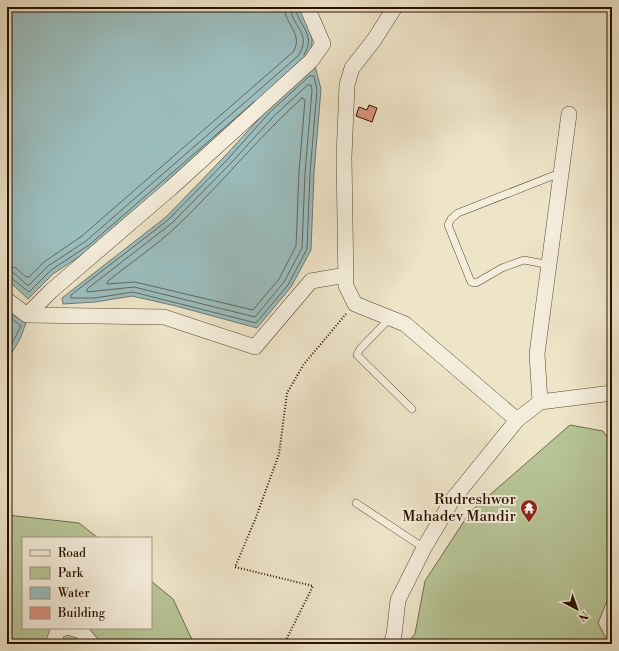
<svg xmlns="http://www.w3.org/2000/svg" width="619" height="651" font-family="'Libre Bodoni',serif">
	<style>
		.green { fill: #b7c597; stroke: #706b4c }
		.water { fill: #9bbdbd; stroke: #6e7871 }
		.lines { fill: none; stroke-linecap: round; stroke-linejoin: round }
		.shore { stroke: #62675e; stroke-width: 1 }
		.building { fill: #db947f; stroke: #2a1100 }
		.service-casing { stroke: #5b4632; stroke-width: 8 }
		.minor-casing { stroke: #5b4632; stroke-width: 16 }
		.path { stroke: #2a1100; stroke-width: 2; stroke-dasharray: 1 2; stroke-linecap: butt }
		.service { stroke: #f4eddb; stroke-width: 7 }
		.minor { stroke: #f4eddb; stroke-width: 15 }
		.labels { text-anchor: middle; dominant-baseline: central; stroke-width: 4; stroke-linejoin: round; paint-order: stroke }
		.poi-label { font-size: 15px; fill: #2a1100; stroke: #f4eddb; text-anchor: end }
	</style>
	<rect width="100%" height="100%" fill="#eee4c8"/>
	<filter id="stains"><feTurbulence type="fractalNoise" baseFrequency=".005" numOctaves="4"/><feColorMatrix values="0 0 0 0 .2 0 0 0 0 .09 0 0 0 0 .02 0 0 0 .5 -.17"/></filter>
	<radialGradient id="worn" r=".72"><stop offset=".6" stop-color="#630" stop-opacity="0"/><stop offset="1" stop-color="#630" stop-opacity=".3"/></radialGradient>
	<path class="green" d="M 570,425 L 603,431 L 612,444 L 612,589 L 598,623 L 609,644 L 406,644 L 415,634 L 425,581 L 470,512 Z
		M 7,515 L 79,523 L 98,538 L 23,538 L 23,628 L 151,628 L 151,581 L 173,599 L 194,644 L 7,644 Z"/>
	<path class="water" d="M 7,7 L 298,7 C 310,29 319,38 305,62 L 92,248 L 53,274 L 28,299 L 7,279 Z
		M 315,66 L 321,89 L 314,173 L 311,250 L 291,287 L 257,328 L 176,306 L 132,296 L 95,302 L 63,304 L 62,298 L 166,217 L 224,157 L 268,109 Z
		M 7,311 L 26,323 L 20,339 L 7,361 Z"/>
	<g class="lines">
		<path class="shore" d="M 295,7 C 298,26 317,34 304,55
			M 310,76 L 314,76 L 317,90 L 310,173 L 307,249 L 288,285 L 256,323 L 133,292 L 95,298 L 71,298 L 71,295 L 168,220 L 227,160 L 270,112 Z
			M 308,85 L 311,85 L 312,90 L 305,173 L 302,248 L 284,282 L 255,317 L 134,287 L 87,292 L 87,289 L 172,223 L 231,163 L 274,116 Z
			M 302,98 L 305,100 L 299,172 L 296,246 L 279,279 L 253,310 L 135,282 L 107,284 L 108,281 C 130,263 156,246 177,226 C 220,185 258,138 302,98 Z
			M 7,266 L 16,268 L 26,277 L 29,277 L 44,262 L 82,236 L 293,52 C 304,35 285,24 284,7
			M 7,272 L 14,273 L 27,285 L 29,285 L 48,266 L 86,241 L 298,56 C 313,33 292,28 290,7
			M 7,277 L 11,278 L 29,292 L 51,270 L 89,245 L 255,101
			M 7,315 L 21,326 L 7,353"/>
	</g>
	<path class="building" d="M 369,105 L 377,108 L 372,122 L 356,116 L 359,107 L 367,110 Z"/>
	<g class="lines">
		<g class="service-casing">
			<path id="service" d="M 550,265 L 524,260 L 502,268 L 476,283 L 471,282 L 448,225 L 451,219 L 458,213 L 560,173
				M 390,318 L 360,349 L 357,355 L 412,409
				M 356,503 L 424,548"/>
		</g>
		<g class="minor-casing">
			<path id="minor" d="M 395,7 L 374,40 L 352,68 L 347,85 L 344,157 L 346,286 L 355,304 L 405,324 L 517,420
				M 7,300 L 27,315 L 164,317 L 255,347 L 311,281 L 346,275
				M 27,315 L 51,291 L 171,188 L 311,61 L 323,44 L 307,7
				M 540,402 L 537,354 L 569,114
				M 71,628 L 81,631 L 92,644
				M 53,644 L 58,630 L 65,628
				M 391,644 L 394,635 L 398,600 L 424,548 L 453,499 L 517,420 L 540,402 L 612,393"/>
		</g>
		<path class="path" d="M 284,644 L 313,586 L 235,567 L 255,520 L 279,454 L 287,393 L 304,364 L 346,314"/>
		<use href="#service" class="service"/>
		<use href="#minor" class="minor"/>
	</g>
	<defs>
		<g id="temple-pin" transform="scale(0.9)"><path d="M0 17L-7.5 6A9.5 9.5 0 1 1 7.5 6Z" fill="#8f2418" stroke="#f4eddb"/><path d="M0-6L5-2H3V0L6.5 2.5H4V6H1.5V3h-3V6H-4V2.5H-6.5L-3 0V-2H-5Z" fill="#fff"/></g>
	</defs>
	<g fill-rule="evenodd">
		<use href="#temple-pin" x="529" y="508"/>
	</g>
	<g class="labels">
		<g class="poi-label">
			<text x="516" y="499">Rudreshwor<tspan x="516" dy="17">Mahadev Mandir</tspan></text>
		</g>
	</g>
	<rect width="619" height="651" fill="none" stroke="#eee4c8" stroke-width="24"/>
	<rect x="8" y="8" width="603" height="635" fill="none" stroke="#2a1100" stroke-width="2"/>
	<rect x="12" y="12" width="595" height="627" fill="none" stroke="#2a1100"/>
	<rect x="22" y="537" width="130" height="92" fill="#f4eddb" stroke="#a39583"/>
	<rect x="30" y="550" width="20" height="6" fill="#f4eddb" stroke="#a39583"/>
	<text x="58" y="557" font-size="12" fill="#2a1100">Road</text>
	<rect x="30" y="567" width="20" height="12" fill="#b7c597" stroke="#a39583"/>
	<text x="58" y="577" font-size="12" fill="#2a1100">Park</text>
	<rect x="30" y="587" width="20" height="12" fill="#9bbdbd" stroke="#a39583"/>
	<text x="58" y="597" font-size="12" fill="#2a1100">Water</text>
	<rect x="30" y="607" width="20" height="12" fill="#db947f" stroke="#a39583"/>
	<text x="58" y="617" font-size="12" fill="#2a1100">Building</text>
	<g transform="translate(577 609) rotate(139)" stroke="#f4eddb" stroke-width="3" paint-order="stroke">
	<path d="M0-3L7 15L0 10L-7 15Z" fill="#2a1100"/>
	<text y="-6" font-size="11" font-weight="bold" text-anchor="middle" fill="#2a1100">N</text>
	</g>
	<rect width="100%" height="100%" filter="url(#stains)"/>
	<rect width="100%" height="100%" fill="url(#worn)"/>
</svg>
